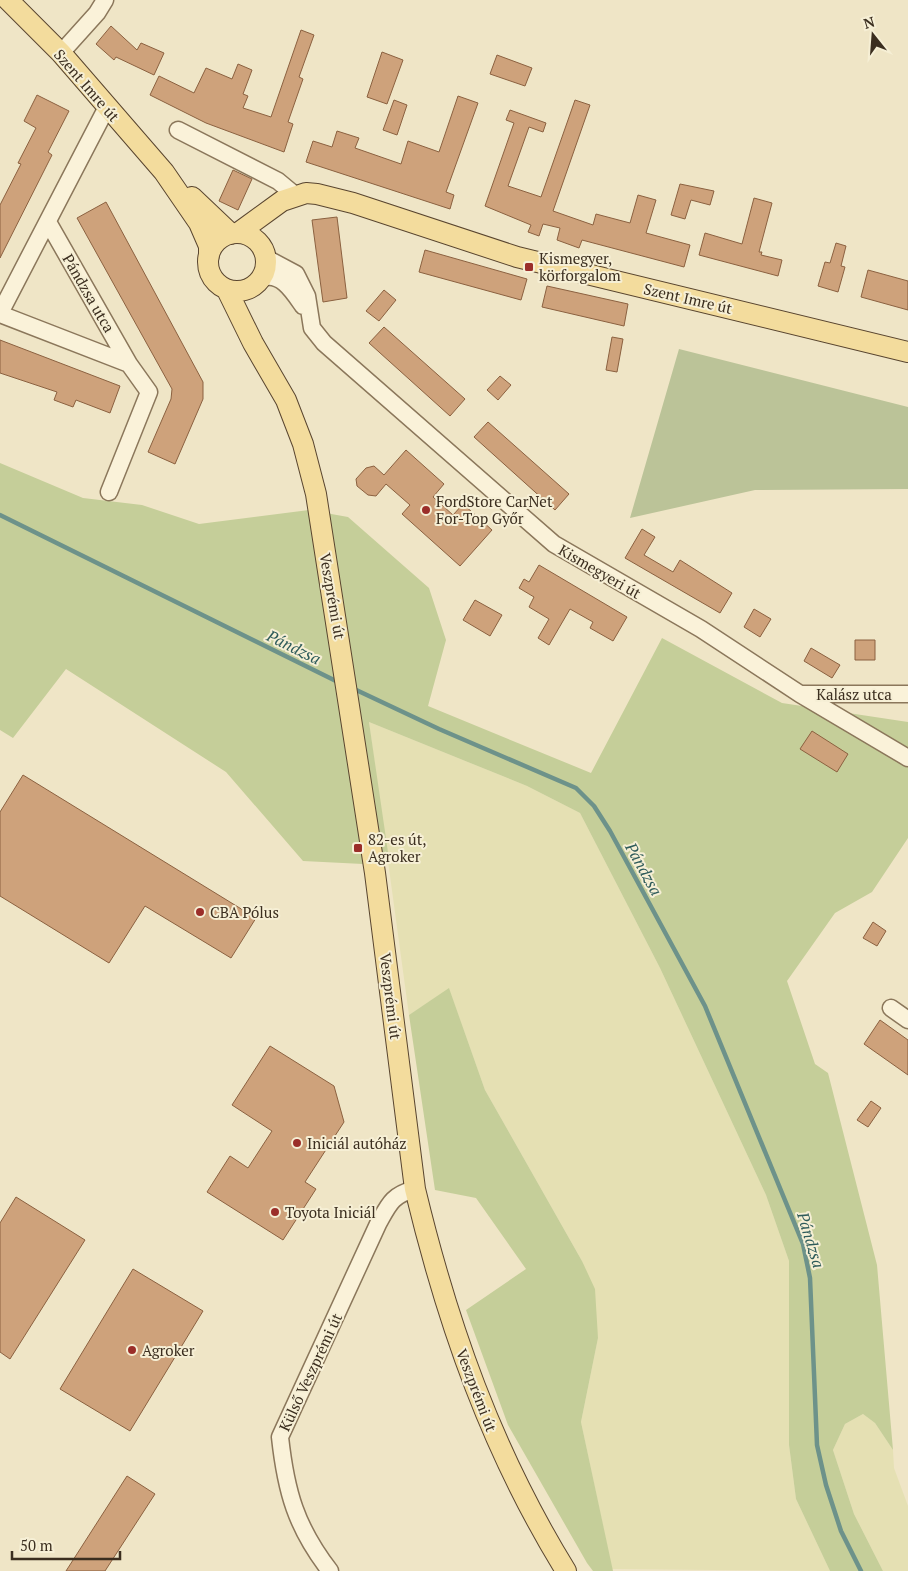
<svg xmlns="http://www.w3.org/2000/svg" width="908" height="1571" font-family="'PT Serif',serif">
	<style>
		.farmland { fill: #e5e0b3 }
		.green { fill: #c5ce99 }
		.cemetery { fill: #bbc398 }
		.lines { fill: none; stroke-linecap: round; stroke-linejoin: round }
		.stream { stroke: #6d928a; stroke-width: 4.5 }
		.building { fill: #cea27b; stroke: #8b6140 }
		.minor-casing { stroke: #8b775b; stroke-width: 19 }
		.major-casing { stroke: #59452f; stroke-width: 22 }
		.minor { stroke: #faf2d9; stroke-width: 16 }
		.major { stroke: #f3dc9d; stroke-width: 20 }
		.poi-dot { fill: #9b2e29; stroke: #f6efd5; stroke-width: 2 }
		.labels { text-anchor: middle; dominant-baseline: central; stroke-width: 4; stroke-linejoin: round; paint-order: stroke }
		.street-label { font-size: 15px; fill: #3b2e1f; stroke: #f6efd5 }
		.poi-label { font-size: 15px; fill: #3b2e1f; stroke: #f6efd5; text-anchor: start }
		.water-label { font-size: 16px; font-style: italic; fill: #2e5b5a; stroke: #f6efd5 }
	</style>
	<rect width="100%" height="100%" fill="#efe5c6"/>
	<path class="farmland" d="M 369,722 L 527,786 L 580,813 L 660,968 L 766,1195 L 789,1261 L 789,1445 L 796,1499 L 830,1571 L 612,1569 L 581,1422 L 598,1338 L 582,1261 L 485,1090 L 449,989 L 409,1015 Z
		M 863,1414 L 875,1423 L 893,1450 L 894,1468 L 908,1506 L 908,1571 L 883,1571 L 854,1514 L 833,1450 L 845,1424 Z"/>
	<path class="green" d="M 0,463 L 83,498 L 142,505 L 199,524 L 309,510 L 348,517 L 429,588 L 446,640 L 428,706 L 591,773 L 662,638 L 782,703 L 908,722 L 908,838 L 872,892 L 835,913 L 787,981 L 815,1064 L 828,1073 L 877,1265 L 893,1450 L 875,1423 L 863,1414 L 845,1424 L 833,1450 L 854,1514 L 883,1571 L 830,1571 L 796,1499 L 789,1445 L 789,1261 L 766,1195 L 660,968 L 580,813 L 527,786 L 369,722 L 389,859 L 363,864 L 303,861 L 226,772 L 66,669 L 13,738 L 0,730 Z
		M 449,988 L 485,1090 L 582,1261 L 595,1289 L 598,1338 L 581,1422 L 613,1571 L 593,1571 L 587,1563 L 508,1425 L 466,1310 L 526,1269 L 476,1198 L 435,1190 L 409,1015 Z"/>
	<path class="cemetery" d="M 679,349 L 908,407 L 908,489 L 755,490 L 630,518 Z"/>
	<g class="lines">
		<path class="stream" d="M 0,515 L 340,683
			M 352,688 L 439,729 L 576,788 L 594,806 L 610,831 L 705,1006 L 803,1244 L 810,1278 L 817,1445 L 826,1485 L 841,1531 L 861,1571"/>
	</g>
	<path class="building" d="M 111,26 L 137,50 L 141,43 L 164,53 L 154,75 L 116,57 L 114,60 L 96,44 Z
		M 301,30 L 314,35 L 299,77 L 303,79 L 288,122 L 293,124 L 284,152 L 206,123 L 150,95 L 159,76 L 194,93 L 206,68 L 232,79 L 238,64 L 252,70 L 243,94 L 248,96 L 243,108 L 271,117 Z
		M 382,52 L 403,60 L 387,104 L 367,97 Z
		M 497,55 L 532,68 L 525,86 L 490,74 Z
		M 37,95 L 69,111 L 48,152 L 52,155 L 0,258 L 0,205 L 21,164 L 18,163 L 36,128 L 24,121 Z
		M 458,96 L 478,103 L 446,192 L 454,195 L 450,209 L 306,162 L 313,141 L 332,147 L 337,131 L 359,138 L 355,148 L 401,164 L 408,141 L 439,152 Z
		M 394,100 L 407,105 L 397,135 L 383,130 Z
		M 575,100 L 590,105 L 553,211 L 593,225 L 596,214 L 630,223 L 638,195 L 656,200 L 646,233 L 690,245 L 684,267 L 582,240 L 579,248 L 557,240 L 560,228 L 543,224 L 539,236 L 528,232 L 531,225 L 485,206 L 514,123 L 506,120 L 510,110 L 546,123 L 543,132 L 529,127 L 508,186 L 541,197 Z
		M 233,170 L 252,179 L 238,210 L 219,201 Z
		M 680,184 L 714,191 L 710,205 L 691,200 L 685,219 L 671,215 Z
		M 754,198 L 772,203 L 759,252 L 762,252 L 761,255 L 782,260 L 778,276 L 699,255 L 705,233 L 742,244 Z
		M 106,202 L 203,382 L 203,399 L 175,464 L 148,452 L 171,399 L 172,389 L 77,218 Z
		M 337,217 L 347,298 L 323,302 L 312,220 Z
		M 836,243 L 846,246 L 841,266 L 845,267 L 838,292 L 818,286 L 825,262 L 830,263 Z
		M 425,250 L 527,279 L 521,300 L 419,272 Z
		M 868,270 L 908,281 L 908,310 L 861,297 Z
		M 547,286 L 628,304 L 624,326 L 542,307 Z
		M 384,290 L 396,300 L 379,321 L 366,311 Z
		M 384,327 L 465,399 L 450,416 L 369,343 Z
		M 612,337 L 623,339 L 617,372 L 606,370 Z
		M 0,340 L 120,386 L 110,413 L 76,400 L 73,407 L 54,400 L 57,392 L 0,373 Z
		M 500,376 L 511,385 L 498,400 L 487,390 Z
		M 488,422 L 569,494 L 555,510 L 474,437 Z
		M 406,450 L 444,484 L 433,497 L 453,515 L 463,504 L 492,530 L 460,566 L 402,514 L 410,505 L 386,484 L 376,496 L 368,495 L 357,486 L 356,479 L 366,468 L 374,466 L 384,475 Z
		M 642,529 L 655,537 L 644,555 L 673,572 L 680,560 L 732,593 L 720,613 L 625,558 Z
		M 539,565 L 627,617 L 613,641 L 590,628 L 593,622 L 570,609 L 549,645 L 538,638 L 549,619 L 529,607 L 534,597 L 519,588 L 524,579 L 529,582 Z
		M 475,600 L 502,615 L 490,636 L 463,620 Z
		M 754,609 L 771,619 L 760,637 L 744,627 Z
		M 855,640 L 875,640 L 875,660 L 855,660 Z
		M 811,648 L 840,665 L 832,678 L 804,661 Z
		M 812,731 L 848,754 L 837,772 L 800,749 Z
		M 23,775 L 256,918 L 231,958 L 145,906 L 109,963 L 0,896 L 0,812 Z
		M 873,922 L 886,931 L 877,946 L 863,938 Z
		M 880,1020 L 908,1040 L 908,1075 L 864,1044 Z
		M 270,1046 L 334,1086 L 344,1122 L 305,1182 L 316,1189 L 283,1240 L 207,1192 L 230,1156 L 248,1168 L 272,1131 L 232,1105 Z
		M 871,1101 L 881,1108 L 868,1127 L 857,1120 Z
		M 16,1197 L 85,1240 L 10,1359 L 0,1352 L 0,1223 Z
		M 133,1269 L 203,1311 L 130,1431 L 60,1389 Z
		M 127,1476 L 155,1494 L 105,1571 L 66,1571 Z"/>
	<g class="lines">
		<g class="minor-casing">
			<path id="minor" d="M 61,53 L 97,13 L 105,0
				M 178,130 L 278,181 L 296,196
				M 48,222 L 129,364 L 149,392 L 109,492
				M 266,258 L 296,274 L 307,296 L 312,328 L 324,343 L 554,544 L 701,629 L 800,694 L 908,758
				M 262,278 C 281,271 294,293 303,306
				M 0,313 L 107,107
				M 0,314 L 129,364
				M 800,694 L 908,694
				M 891,1008 L 908,1020
				M 330,1571 C 296,1527 286,1492 280,1437 L 378,1224 C 389,1204 392,1195 415,1189"/>
		</g>
		<g class="major-casing">
			<path id="major" d="M 8,0 L 61,53 L 164,172 L 199,223 L 209,246 L 209,256
				M 192,197 L 231,234
				M208 262a29 29 0 1 1 58 0a29 29 0 1 1-58 0Z
				M 238,233 L 282,201 L 306,193 L 317,194 L 353,203 L 517,257 L 908,352
				M 227,290 L 253,343 L 286,400 L 303,444 L 316,494 L 375,873 L 415,1189 C 448,1326 492,1451 566,1571"/>
		</g>
		<use href="#minor" class="minor"/>
		<use href="#major" class="major"/>
	</g>
	<g class="poi-dot">
		<rect x="524" y="262" width="10" height="10" rx="2.5"/>
		<circle cx="426" cy="510" r="5"/>
		<rect x="353" y="843" width="10" height="10" rx="2.5"/>
		<circle cx="200" cy="912" r="5"/>
		<circle cx="297" cy="1143" r="5"/>
		<circle cx="275" cy="1212" r="5"/>
		<circle cx="132" cy="1350" r="5"/>
	</g>
	<g class="labels">
		<g class="street-label">
			<text transform="translate(87 85) rotate(49)">Szent Imre út</text>
			<text transform="translate(89 293) rotate(60)">Pándzsa utca</text>
			<text transform="translate(688 298) rotate(13)">Szent Imre út</text>
			<text transform="translate(600 571) rotate(30)">Kismegyeri út</text>
			<text transform="translate(333 596) rotate(80)">Veszprémi út</text>
			<text x="854" y="694">Kalász utca</text>
			<text transform="translate(391 996) rotate(83)">Veszprémi út</text>
			<text transform="translate(310 1372) rotate(-65)">Külső Veszprémi út</text>
			<text transform="translate(477 1390) rotate(69)">Veszprémi út</text>
		</g>
		<g class="poi-label">
			<text x="539" y="258">Kismegyer,<tspan x="539" dy="17">körforgalom</tspan></text>
			<text x="436" y="501">FordStore CarNet<tspan x="436" dy="17">For-Top Győr</tspan></text>
			<text x="368" y="839">82-es út,<tspan x="368" dy="17">Agroker</tspan></text>
			<text x="210" y="912">CBA Pólus</text>
			<text x="307" y="1143">Iniciál autóház</text>
			<text x="285" y="1212">Toyota Iniciál</text>
			<text x="142" y="1350">Agroker</text>
		</g>
		<g class="water-label">
			<text transform="translate(294 647) rotate(26)">Pándzsa</text>
			<text transform="translate(644 869) rotate(61)">Pándzsa</text>
			<text transform="translate(811 1240) rotate(73)">Pándzsa</text>
		</g>
	</g>
	<g transform="translate(873 35) rotate(343)" stroke="#f6efd5" stroke-width="4" paint-order="stroke">
	<path d="M0-4L9 19L0 12L-9 19Z" fill="#3b2e1f"/>
	<text y="-8" font-size="14" font-weight="bold" text-anchor="middle" fill="#3b2e1f">N</text>
	</g>
	<path d="M12 1551v8h108v-8" fill="none" stroke="#3b2e1f" stroke-width="2.5"/>
	<text x="20" y="1551" font-size="15" fill="#3b2e1f" stroke="#f6efd5" stroke-width="4" paint-order="stroke">50 m</text>
</svg>
